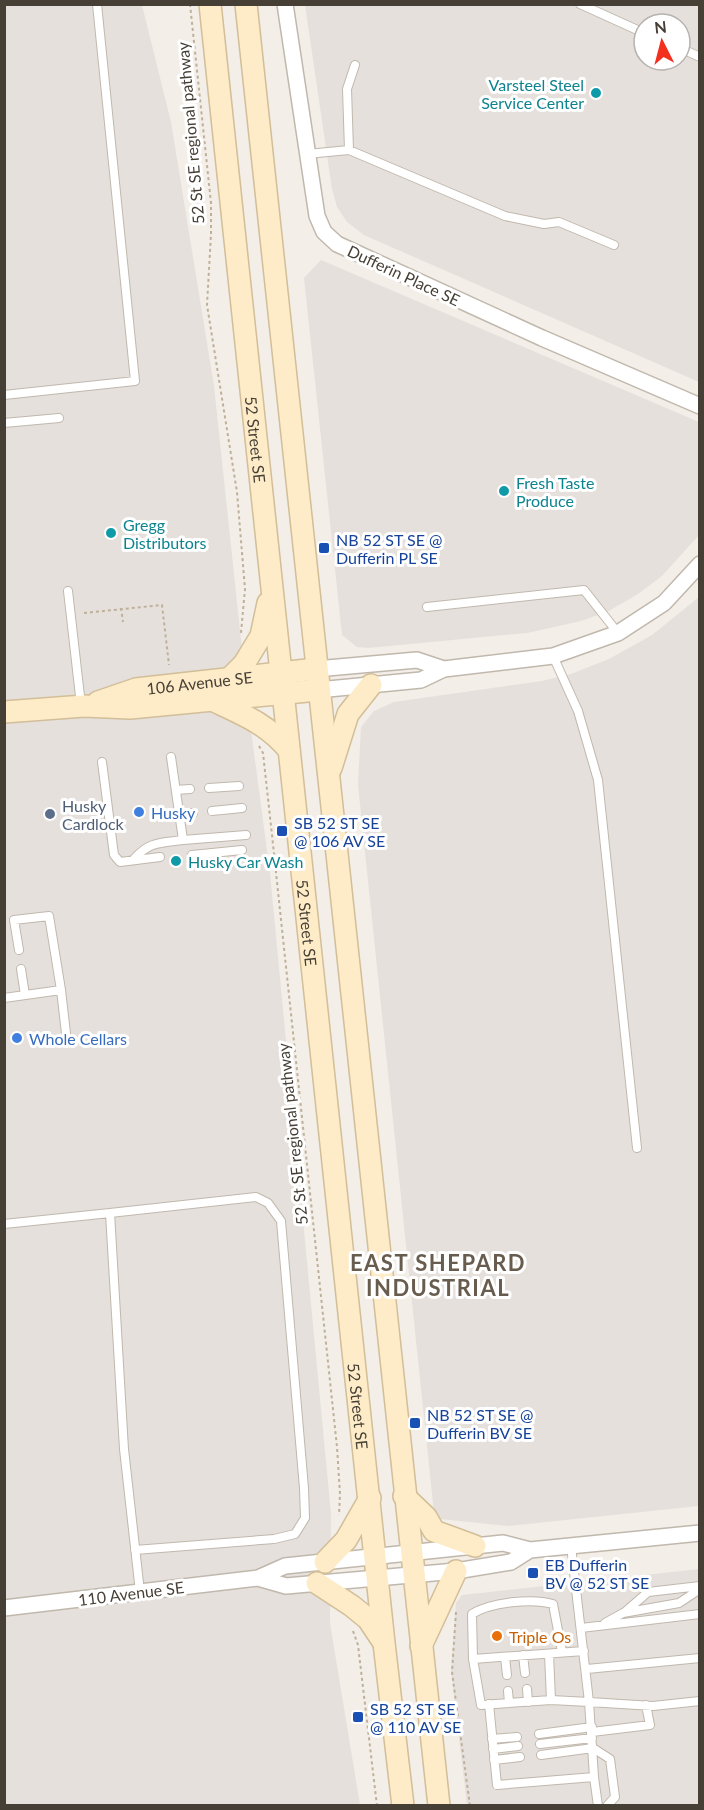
<svg xmlns="http://www.w3.org/2000/svg" width="704" height="1810" font-family="Lato,sans-serif">
	<style>
		.industrial { fill: #e5e0dc; fill-rule: evenodd }
		.lines { fill: none; stroke-linecap: round; stroke-linejoin: round }
		.lane-casing { stroke: #c1b8ad; stroke-width: 10 }
		.street-casing { stroke: #c1b8ad; stroke-width: 18 }
		.secondary-casing { stroke: #d2be98; stroke-width: 24 }
		.path { stroke: #bfb09b; stroke-width: 2; stroke-dasharray: 3 3; stroke-linecap: butt }
		.lane { stroke: #fff; stroke-width: 8 }
		.street { stroke: #fff; stroke-width: 15 }
		.secondary { stroke: #fdecc7; stroke-width: 21 }
		.culture-dot { fill: #0f9aa8; stroke: #fff; stroke-width: 2 }
		.transit-dot { fill: #1a4fb4; stroke: #fff; stroke-width: 2 }
		.shop-dot { fill: #3f7fe0; stroke: #fff; stroke-width: 2 }
		.service-dot { fill: #5c6f8a; stroke: #fff; stroke-width: 2 }
		.food-dot { fill: #e8710a; stroke: #fff; stroke-width: 2 }
		.labels { text-anchor: middle; dominant-baseline: central; stroke-width: 6; stroke-linejoin: round; paint-order: stroke }
		.culture-label { font-size: 16px; fill: #0d838f; stroke: #fff; text-anchor: start }
		.street-label { font-size: 16px; fill: #463f36; stroke: #fff }
		.transit-label { font-size: 16px; fill: #164399; stroke: #fff; text-anchor: start }
		.service-label { font-size: 16px; fill: #4e5e75; stroke: #fff; text-anchor: start }
		.shop-label { font-size: 16px; fill: #366cbe; stroke: #fff; text-anchor: start }
		.food-label { font-size: 16px; fill: #c56008; stroke: #fff; text-anchor: start }
		.district-label { font-size: 22px; font-weight: bold; letter-spacing: 1.5px; fill: #685c4e; stroke: #fff }
	</style>
	<rect width="100%" height="100%" fill="#f3eee7"/>
	<path class="industrial" d="M 5,5 L 142,5 L 171,122 L 214,386 L 249,715 L 270,873 L 331,1514 L 330,1623 L 360,1805 L 5,1806 Z
		M 305,5 L 699,5 L 699,382 L 364,235 L 347,222 L 337,207 L 332,189 ZM 644,24 L 680,24 L 680,60 L 644,60 Z
		M 321,260 L 699,422 L 699,535 L 662,576 L 638,594 L 607,612 L 581,621 L 527,633 L 368,648 L 357,647 L 342,635 L 304,278 Z
		M 699,597 L 699,1506 L 508,1526 L 440,1519 L 434,1513 L 358,785 L 361,727 L 374,711 L 394,702 L 542,681 L 571,674 L 609,659 L 652,635 Z
		M 699,1569 L 699,1805 L 467,1805 L 451,1671 L 456,1603 L 462,1595 Z"/>
	<g class="lines">
		<g class="lane-casing">
			<path id="lane" d="M 580,4 L 644,33
				M 680,48 L 700,57
				M 349,150 L 347,89 L 355,65
				M 307,154 L 349,150 L 505,216 L 544,224 L 559,222 L 614,245
				M 4,395 L 135,381 L 97,4
				M 4,423 L 59,418
				M 68,591 L 81,705
				M 427,607 L 584,590 L 618,633
				M 553,656 L 578,711 L 598,780 L 637,1148
				M 171,757 L 183,840 L 246,835
				M 102,762 L 114,855 L 120,862 L 160,857
				M 209,788 L 239,786
				M 176,790 L 190,789
				M 212,811 L 242,808
				M 180,815 L 193,813
				M 192,855 L 242,850
				M 134,859 C 150,841 161,843 183,840
				M 19,950 L 14,920 L 49,916 L 61,990
				M 21,969 L 25,995
				M 4,998 L 61,990 L 67,1042
				M 110,1213 L 256,1197 L 268,1203 L 281,1221 L 304,1488 L 305,1518 L 295,1534 L 274,1539 L 135,1550
				M 4,1224 L 110,1213 L 124,1449 L 140,1592
				M 571,1546 L 589,1702 L 551,1700 L 481,1705 L 473,1659 L 584,1651
				M 625,1612 L 648,1592 L 700,1586
				M 605,1623 L 623,1613 L 679,1603 L 700,1589
				M 581,1628 L 700,1614
				M 549,1654 L 551,1700
				M 523,1655 L 525,1673
				M 505,1657 L 507,1675
				M 473,1659 L 472,1614 C 491,1602 532,1598 553,1604 L 562,1652
				M 587,1669 L 700,1658
				M 527,1689 L 528,1702
				M 508,1691 L 509,1703
				M 489,1704 L 497,1785 L 594,1777 L 589,1702 L 653,1706 L 700,1701
				M 592,1732 L 650,1725 L 646,1705
				M 539,1734 L 592,1727
				M 492,1739 L 517,1737
				M 540,1744 L 592,1738
				M 493,1749 L 518,1746
				M 541,1755 L 593,1748 L 610,1759 L 615,1797 L 607,1806
				M 494,1760 L 520,1757
				M 594,1777 L 598,1806"/>
		</g>
		<g class="street-casing">
			<path id="street" d="M 285,4 L 317,216 L 324,232 L 337,244 L 542,338 L 700,406
				M 316,669 L 417,660 L 444,669
				M 318,690 L 421,680 L 444,669 L 553,656 L 618,633 L 664,603 L 700,564
				M 258,1578 L 286,1586 L 456,1571 L 511,1562 L 530,1550
				M 4,1608 L 258,1578 L 285,1566 L 503,1543 L 530,1550 L 700,1533"/>
		</g>
		<g class="secondary-casing">
			<g id="secondary">
				<path id="s1" d="M 210,4 L 384,1643 L 403,1806"/>
				<path d="M 246,4 L 439,1806"/>
				<path d="M 230,678 L 244,664 L 261,636 L 268,603"/>
				<path d="M 214,701 C 244,715 267,724 289,750"/>
				<path id="s2" d="M 98,702 L 136,689 L 316,669"/>
				<path d="M 4,712 L 84,706 L 130,708 L 318,690"/>
				<path d="M 331,768 L 348,714 L 371,685"/>
				<path d="M 404,1496 L 426,1517 L 434,1531 L 475,1546"/>
				<path d="M 325,1562 L 346,1540 L 370,1498"/>
				<path d="M 317,1583 L 352,1606 L 368,1619 L 382,1640"/>
				<path d="M 421,1646 L 456,1571"/>
			</g>
		</g>
		<path class="path" d="M 190,4 L 211,203 L 211,234 L 207,305 L 237,492 L 245,589 L 241,633
			M 121,608 L 123,622
			M 84,613 L 162,605 L 169,665
			M 259,746 L 263,753 L 272,835 L 337,1447 L 340,1494 L 339,1515
			M 456,1612 L 452,1672 L 470,1806
			M 353,1631 L 358,1645 L 377,1806"/>
		<use href="#lane" class="lane"/>
		<use href="#street" class="street"/>
		<use href="#secondary" class="secondary"/>
	</g>
	<g class="culture-dot">
		<circle cx="596" cy="93" r="6"/>
		<circle cx="504" cy="491" r="6"/>
		<circle cx="111" cy="533" r="6"/>
		<circle cx="176" cy="861" r="6"/>
	</g>
	<g class="transit-dot">
		<rect x="318" y="542" width="12" height="12" rx="3"/>
		<rect x="276" y="825" width="12" height="12" rx="3"/>
		<rect x="409" y="1417" width="12" height="12" rx="3"/>
		<rect x="527" y="1567" width="12" height="12" rx="3"/>
		<rect x="352" y="1711" width="12" height="12" rx="3"/>
	</g>
	<g class="shop-dot">
		<circle cx="139" cy="812" r="6"/>
		<circle cx="17" cy="1038" r="6"/>
	</g>
	<circle class="service-dot" cx="50" cy="814" r="6"/>
	<circle class="food-dot" cx="497" cy="1636" r="6"/>
	<g class="labels">
		<g class="culture-label">
			<text x="584" y="84" text-anchor="end">Varsteel Steel<tspan x="584" dy="18">Service Center</tspan></text>
			<text x="516" y="482">Fresh Taste<tspan x="516" dy="18">Produce</tspan></text>
			<text x="123" y="524">Gregg<tspan x="123" dy="18">Distributors</tspan></text>
			<text x="188" y="861">Husky Car Wash</text>
		</g>
		<g class="street-label">
			<text transform="translate(190 133) rotate(-95)">52 St SE regional pathway</text>
			<text transform="translate(404 275) rotate(25)">Dufferin Place SE</text>
			<text stroke="none"><textPath href="#s1" startOffset="438">52 Street SE</textPath></text>
			<text stroke="none"><textPath href="#s2" startOffset="104">106 Avenue SE</textPath></text>
			<text stroke="none"><textPath href="#s1" startOffset="924">52 Street SE</textPath></text>
			<text transform="translate(292 1134) rotate(-96)">52 St SE regional pathway</text>
			<text stroke="none"><textPath href="#s1" startOffset="1410">52 Street SE</textPath></text>
			<text transform="translate(131 1593) rotate(-7)">110 Avenue SE</text>
		</g>
		<g class="transit-label">
			<text x="336" y="539">NB 52 ST SE @<tspan x="336" dy="18">Dufferin PL SE</tspan></text>
			<text x="294" y="822">SB 52 ST SE<tspan x="294" dy="18">@ 106 AV SE</tspan></text>
			<text x="427" y="1414">NB 52 ST SE @<tspan x="427" dy="18">Dufferin BV SE</tspan></text>
			<text x="545" y="1564">EB Dufferin<tspan x="545" dy="18">BV @ 52 ST SE</tspan></text>
			<text x="370" y="1708">SB 52 ST SE<tspan x="370" dy="18">@ 110 AV SE</tspan></text>
		</g>
		<g class="service-label">
			<text x="62" y="805">Husky<tspan x="62" dy="18">Cardlock</tspan></text>
		</g>
		<g class="shop-label">
			<text x="151" y="812">Husky</text>
			<text x="29" y="1038">Whole Cellars</text>
		</g>
		<g class="food-label">
			<text x="509" y="1636">Triple Os</text>
		</g>
		<g class="district-label">
			<text x="438" y="1262">EAST SHEPARD<tspan x="438" dy="25">INDUSTRIAL</tspan></text>
		</g>
	</g>
	<rect width="704" height="1810" fill="none" stroke="#463f36" stroke-width="12"/>
	<g transform="translate(662 42) rotate(354)"><circle r="28" fill="#ffffff" stroke="#b5b2af" stroke-width="1.5"/>
	<path d="M0-4.5L10 22L0 15L-10 22Z" fill="#f32f1e"/>
	<text y="-9" font-size="16" font-weight="bold" text-anchor="middle" fill="#463f36">N</text>
	</g>
</svg>
